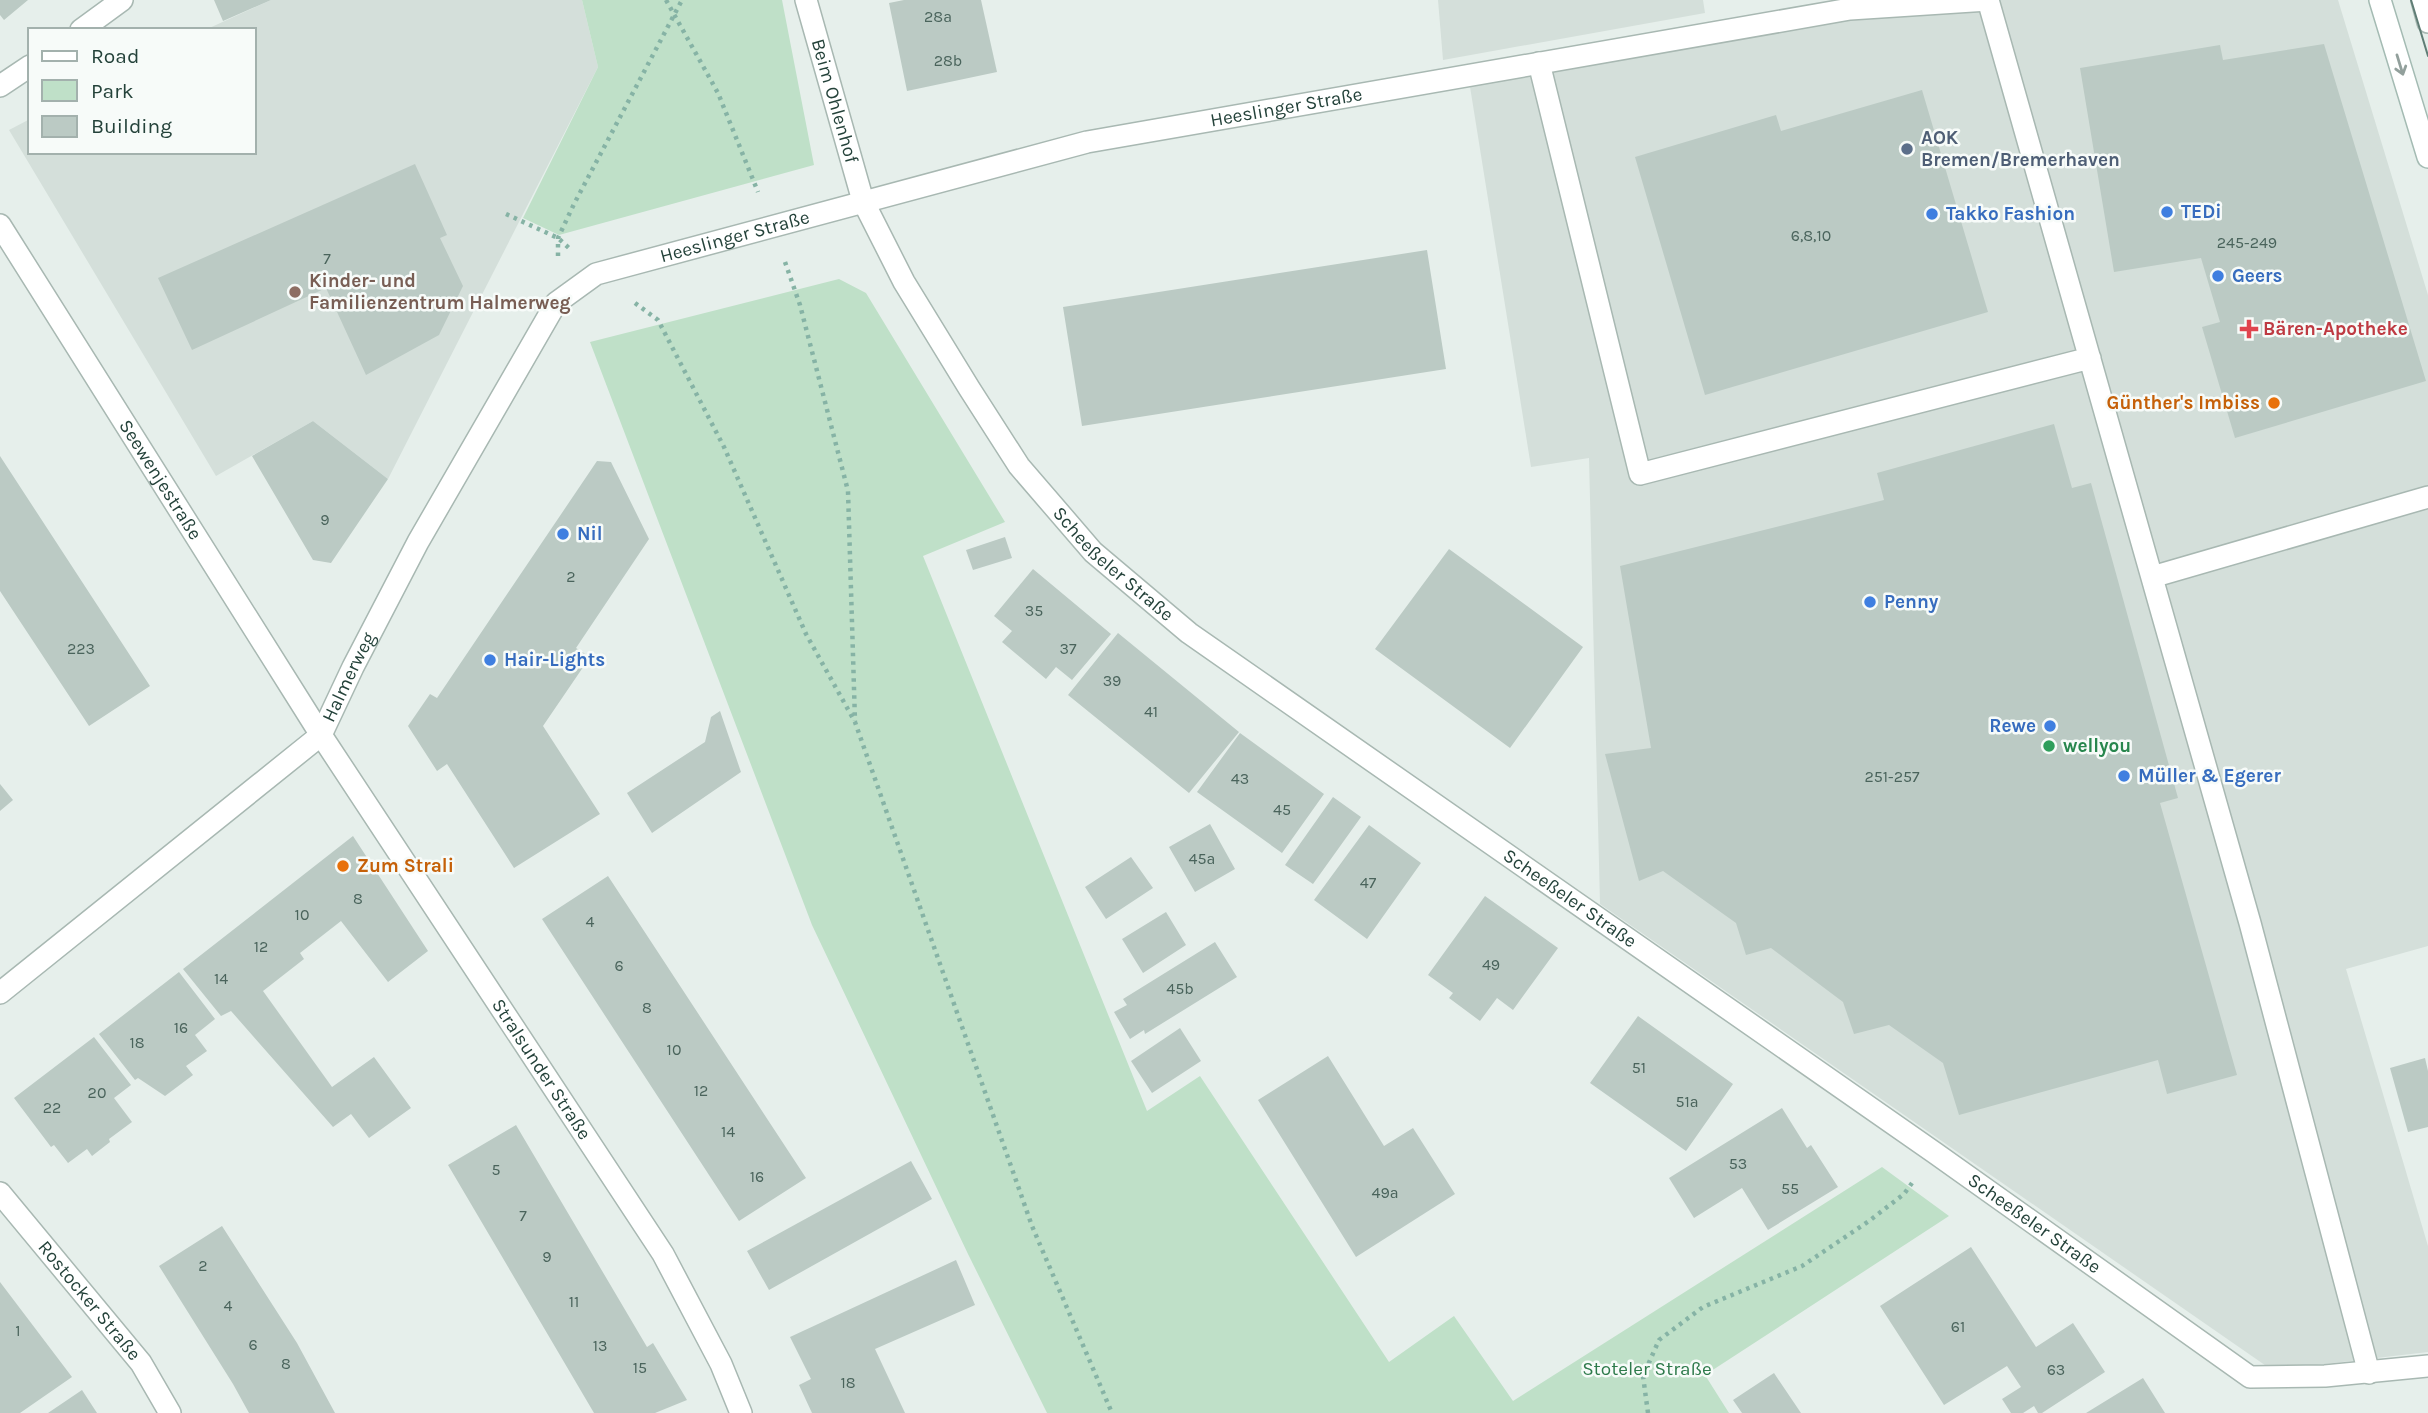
<svg xmlns="http://www.w3.org/2000/svg" width="2428" height="1413" font-family="Karla,sans-serif">
	<style>
		.built { fill: #d4dfda }
		.green { fill: #bfe0c8 }
		.building { fill: #bbcac4 }
		.lines { fill: none; stroke-linecap: round; stroke-linejoin: round }
		.service-casing { stroke: #a8b8b2; stroke-width: 24 }
		.minor-casing { stroke: #a8b8b2; stroke-width: 24 }
		.secondary-casing { stroke: #a4bbb3; stroke-width: 24 }
		.path { stroke: #86b3a5; stroke-width: 4.5; stroke-dasharray: 3.5 5; stroke-linecap: butt }
		.service { stroke: #fff; stroke-width: 21 }
		.minor { stroke: #fff; stroke-width: 21 }
		.secondary { stroke: #fff; stroke-width: 21 }
		.tram { stroke: #5f7d75; stroke-width: 2 }
		.oneway { stroke: #92a09c }
		.service-dot { fill: #5c6f8a; stroke: #f7fbf9; stroke-width: 2.5 }
		.shop-dot { fill: #3f7fe0; stroke: #f7fbf9; stroke-width: 2.5 }
		.education-dot { fill: #8d6e63; stroke: #f7fbf9; stroke-width: 2.5 }
		.health-dot { fill: #e0444e; stroke: #f7fbf9; stroke-width: 2.5 }
		.food-dot { fill: #e8710a; stroke: #f7fbf9; stroke-width: 2.5 }
		.leisure-dot { fill: #2e9e5b; stroke: #f7fbf9; stroke-width: 2.5 }
		.labels { text-anchor: middle; dominant-baseline: central; stroke-width: 5; stroke-linejoin: round; paint-order: stroke }
		.number-label { font-size: 16px; fill: #4a645c }
		.street-label { font-size: 19px; fill: #24423a; stroke: #f7fbf9 }
		.service-label { font-size: 19px; font-weight: bold; fill: #4e5e75; stroke: #f7fbf9; text-anchor: start }
		.shop-label { font-size: 19px; font-weight: bold; fill: #366cbe; stroke: #f7fbf9; text-anchor: start }
		.education-label { font-size: 19px; font-weight: bold; fill: #785e54; stroke: #f7fbf9; text-anchor: start }
		.health-label { font-size: 19px; font-weight: bold; fill: #be3a42; stroke: #f7fbf9; text-anchor: start }
		.food-label { font-size: 19px; font-weight: bold; fill: #c56008; stroke: #f7fbf9; text-anchor: end }
		.leisure-label { font-size: 19px; font-weight: bold; fill: #27864d; stroke: #f7fbf9; text-anchor: start }
		.park-label { font-size: 19px; fill: #2d7a4b; stroke: #f7fbf9 }
	</style>
	<rect width="100%" height="100%" fill="#e6efeb"/>
	<path class="built" d="M 271,0 L 582,0 L 598,67 L 388,479 L 313,421 L 216,476 L 9,130 L 30,119 L 30,152 L 254,152 L 254,30 L 205,30 Z
		M 1438,0 L 1703,0 L 1705,13 L 1443,60 Z
		M 1853,0 L 2338,0 L 2428,295 L 2428,946 L 2346,969 L 2428,1246 L 2428,1352 L 2272,1370 L 1600,904 L 1589,458 L 1531,467 L 1467,68 Z"/>
	<path class="green" d="M 582,0 L 782,0 L 814,165 L 559,235 L 523,218 L 598,67 Z
		M 839,279 L 866,293 L 1005,522 L 923,556 L 1147,1111 L 1200,1076 L 1389,1362 L 1454,1316 L 1513,1401 L 1882,1167 L 1949,1216 L 1705,1375 L 1729,1413 L 1047,1413 L 968,1254 L 812,925 L 590,342 Z"/>
	<path class="building" d="M 0,0 L 28,0 L 4,20 L 0,15 Z
		M 214,0 L 271,0 L 223,21 Z
		M 904,0 L 981,0 L 997,72 L 907,91 L 889,3 Z
		M 2324,44 L 2426,381 L 2235,438 L 2202,327 L 2220,322 L 2201,258 L 2114,272 L 2080,68 L 2220,45 L 2223,60 Z
		M 1922,90 L 1988,312 L 1705,395 L 1635,157 L 1776,115 L 1781,131 Z
		M 415,164 L 447,235 L 440,238 L 463,286 L 439,335 L 366,375 L 326,288 L 192,350 L 158,278 Z
		M 1427,250 L 1446,369 L 1082,426 L 1063,307 Z
		M 313,421 L 388,479 L 331,563 L 313,560 L 252,456 Z
		M 2054,424 L 2072,488 L 2091,483 L 2178,798 L 2160,803 L 2237,1075 L 2167,1094 L 2158,1060 L 1959,1115 L 1943,1063 L 1889,1025 L 1854,1034 L 1843,1002 L 1771,948 L 1746,955 L 1736,923 L 1663,871 L 1639,881 L 1605,754 L 1651,748 L 1620,566 L 1884,500 L 1877,473 Z
		M 0,456 L 150,686 L 89,726 L 0,591 Z
		M 597,461 L 611,462 L 649,539 L 576,648 L 590,657 L 543,726 L 600,814 L 514,868 L 447,764 L 437,771 L 408,726 L 430,694 L 437,698 Z
		M 1005,537 L 1012,558 L 973,570 L 966,550 Z
		M 1449,549 L 1583,647 L 1510,748 L 1375,649 Z
		M 1033,569 L 1111,634 L 1072,680 L 1056,667 L 1046,679 L 1002,642 L 1012,631 L 994,616 Z
		M 1118,633 L 1239,732 L 1189,793 L 1068,695 Z
		M 720,711 L 741,772 L 652,833 L 627,793 L 705,742 L 711,717 Z
		M 1240,733 L 1324,794 L 1282,853 L 1197,792 Z
		M 0,784 L 13,800 L 0,811 Z
		M 1333,797 L 1361,817 L 1313,884 L 1285,865 Z
		M 1210,824 L 1235,869 L 1195,892 L 1169,847 Z
		M 1369,825 L 1421,863 L 1367,939 L 1314,900 Z
		M 353,836 L 428,951 L 388,982 L 341,921 L 300,953 L 304,959 L 263,991 L 332,1087 L 374,1057 L 411,1108 L 369,1138 L 351,1114 L 333,1127 L 231,1011 L 221,1016 L 183,969 Z
		M 1131,857 L 1153,888 L 1106,919 L 1085,887 Z
		M 608,876 L 806,1178 L 739,1221 L 542,919 Z
		M 1485,896 L 1558,948 L 1513,1010 L 1497,998 L 1480,1021 L 1449,998 L 1453,993 L 1428,975 Z
		M 1166,912 L 1186,945 L 1143,973 L 1122,939 Z
		M 1215,942 L 1237,977 L 1145,1034 L 1144,1030 L 1130,1039 L 1114,1012 L 1127,1005 L 1123,999 Z
		M 179,972 L 215,1019 L 195,1035 L 207,1051 L 186,1066 L 193,1075 L 165,1096 L 138,1078 L 135,1080 L 99,1034 Z
		M 1638,1016 L 1733,1084 L 1686,1151 L 1590,1083 Z
		M 1180,1028 L 1201,1061 L 1152,1093 L 1131,1061 Z
		M 94,1037 L 131,1085 L 114,1098 L 132,1122 L 109,1139 L 110,1142 L 92,1156 L 87,1149 L 68,1163 L 54,1145 L 51,1147 L 14,1098 Z
		M 1328,1056 L 1384,1146 L 1413,1128 L 1455,1194 L 1356,1257 L 1258,1100 Z
		M 2425,1058 L 2428,1071 L 2428,1127 L 2408,1132 L 2390,1068 Z
		M 1782,1108 L 1807,1148 L 1811,1145 L 1838,1187 L 1768,1230 L 1742,1188 L 1694,1218 L 1669,1178 Z
		M 516,1125 L 647,1347 L 653,1343 L 687,1400 L 655,1413 L 594,1413 L 448,1165 Z
		M 911,1161 L 932,1199 L 769,1290 L 747,1251 Z
		M 222,1226 L 297,1343 L 335,1413 L 249,1413 L 233,1384 L 159,1266 Z
		M 1971,1247 L 2036,1347 L 2073,1323 L 2105,1372 L 2042,1413 L 2038,1413 L 2034,1406 L 2023,1413 L 2011,1413 L 2002,1399 L 2021,1387 L 2007,1366 L 1944,1405 L 1880,1306 Z
		M 956,1260 L 975,1305 L 875,1349 L 905,1413 L 812,1413 L 799,1385 L 811,1379 L 790,1337 Z
		M 0,1282 L 72,1377 L 20,1413 L 0,1413 Z
		M 1774,1373 L 1801,1413 L 1742,1413 L 1733,1400 Z
		M 2143,1378 L 2165,1413 L 2086,1413 Z
		M 82,1390 L 97,1413 L 48,1413 Z"/>
	<g class="lines">
		<g class="service-casing">
			<path id="service" d="M 1988,0 L 2250,923 L 2369,1373
				M 2422,0 L 2428,22
				M 81,30 L 122,0
				M 1539,63 L 1640,474 L 2090,358
				M 0,86 L 30,66
				M 2152,577 L 2428,497"/>
		</g>
		<g class="minor-casing">
			<g id="minor">
				<path id="s1" d="M 806,0 L 863,201 L 904,282 L 969,388 L 1019,466 L 1093,552 L 1189,633 L 1935,1153 L 2250,1377 L 2325,1376 L 2428,1366"/>
				<path id="s2" d="M 0,225 L 321,735 L 663,1254 L 721,1364 L 741,1413"/>
				<path id="s3" d="M 0,993 L 321,735 L 353,667 L 418,542 L 556,303 L 596,274 L 1087,142 L 1850,9 L 1988,0"/>
				<path id="s4" d="M 0,1193 L 141,1363 L 170,1413"/>
			</g>
		</g>
		<g class="secondary-casing">
			<path id="secondary" d="M 2380,0 L 2428,157"/>
		</g>
		<path class="path" d="M 666,0 L 718,93 L 758,192
			M 506,214 L 558,238 L 569,248
			M 558,256 L 558,238 L 574,204 L 682,0
			M 785,262 L 800,305 L 848,491 L 855,721
			M 635,303 L 658,320 L 724,447 L 806,634 L 855,722 L 1032,1226 L 1112,1413
			M 1648,1413 L 1643,1376 L 1659,1340 L 1703,1307 L 1802,1266 L 1869,1221 L 1904,1194 L 1912,1183"/>
		<use href="#service" class="service"/>
		<use href="#minor" class="minor"/>
		<use href="#secondary" class="secondary"/>
		<path class="tram" d="M 2411,0 L 2428,56"/>
	</g>
	<defs><path id="oneway-shaft" d="M-6 0H5M1.5-3L5.5 0L1.5 3" fill="none" stroke-width="1.6" stroke-linecap="round" stroke-linejoin="round" transform="scale(1.75)"/></defs>
	<use class="oneway" href="#oneway-shaft" transform="translate(2400 65) rotate(73)"/>
	<circle class="service-dot" cx="1907" cy="149" r="7"/>
	<g class="shop-dot">
		<circle cx="2167" cy="212" r="7"/>
		<circle cx="1932" cy="214" r="7"/>
		<circle cx="2218" cy="276" r="7"/>
		<circle cx="563" cy="534" r="7"/>
		<circle cx="1870" cy="602" r="7"/>
		<circle cx="490" cy="660" r="7"/>
		<circle cx="2050" cy="726" r="7"/>
		<circle cx="2124" cy="776" r="7"/>
	</g>
	<circle class="education-dot" cx="295" cy="292" r="7"/>
	<path class="health-dot" d="M2245.5 318.5h7v7h7v7h-7v7h-7v-7h-7v-7h7z"/>
	<g class="food-dot">
		<circle cx="2274" cy="403" r="7"/>
		<circle cx="343" cy="866" r="7"/>
	</g>
	<circle class="leisure-dot" cx="2049" cy="746" r="7"/>
	<g class="labels">
		<g class="number-label">
			<text x="938" y="16">28a</text>
			<text x="948" y="60">28b</text>
			<text x="1811" y="235">6,8,10</text>
			<text x="2247" y="242">245-249</text>
			<text x="327" y="258">7</text>
			<text x="325" y="519">9</text>
			<text x="571" y="576">2</text>
			<text x="1034" y="610">35</text>
			<text x="81" y="648">223</text>
			<text x="1068" y="648">37</text>
			<text x="1112" y="680">39</text>
			<text x="1151" y="711">41</text>
			<text x="1892" y="776">251-257</text>
			<text x="1240" y="778">43</text>
			<text x="1282" y="809">45</text>
			<text x="1202" y="858">45a</text>
			<text x="1368" y="882">47</text>
			<text x="358" y="898">8</text>
			<text x="302" y="914">10</text>
			<text x="590" y="921">4</text>
			<text x="261" y="946">12</text>
			<text x="1491" y="964">49</text>
			<text x="619" y="965">6</text>
			<text x="221" y="978">14</text>
			<text x="1180" y="988">45b</text>
			<text x="647" y="1007">8</text>
			<text x="181" y="1027">16</text>
			<text x="137" y="1042">18</text>
			<text x="674" y="1049">10</text>
			<text x="1639" y="1067">51</text>
			<text x="701" y="1090">12</text>
			<text x="97" y="1092">20</text>
			<text x="1687" y="1101">51a</text>
			<text x="52" y="1107">22</text>
			<text x="728" y="1131">14</text>
			<text x="1738" y="1163">53</text>
			<text x="496" y="1169">5</text>
			<text x="757" y="1176">16</text>
			<text x="1790" y="1188">55</text>
			<text x="1385" y="1192">49a</text>
			<text x="523" y="1215">7</text>
			<text x="547" y="1256">9</text>
			<text x="203" y="1265">2</text>
			<text x="574" y="1301">11</text>
			<text x="228" y="1305">4</text>
			<text x="1958" y="1326">61</text>
			<text x="18" y="1330">1</text>
			<text x="253" y="1344">6</text>
			<text x="600" y="1345">13</text>
			<text x="286" y="1363">8</text>
			<text x="640" y="1367">15</text>
			<text x="2056" y="1369">63</text>
			<text x="848" y="1382">18</text>
		</g>
		<g class="street-label">
			<text stroke="none"><textPath href="#s1" startOffset="105">Beim Ohlenhof</textPath></text>
			<text stroke="none"><textPath href="#s3" startOffset="1664">Heeslinger Straße</textPath></text>
			<text stroke="none"><textPath href="#s3" startOffset="1097">Heeslinger Straße</textPath></text>
			<text stroke="none"><textPath href="#s2" startOffset="301">Seewenjestraße</textPath></text>
			<text stroke="none"><textPath href="#s1" startOffset="653">Scheeßeler Straße</textPath></text>
			<text stroke="none"><textPath href="#s3" startOffset="476">Halmerweg</textPath></text>
			<text stroke="none"><textPath href="#s1" startOffset="1220">Scheeßeler Straße</textPath></text>
			<text stroke="none"><textPath href="#s2" startOffset="1003">Stralsunder Straße</textPath></text>
			<text stroke="none"><textPath href="#s1" startOffset="1787">Scheeßeler Straße</textPath></text>
			<text stroke="none"><textPath href="#s4" startOffset="140">Rostocker Straße</textPath></text>
		</g>
		<g class="service-label">
			<text x="1921" y="138">AOK<tspan x="1921" dy="22">Bremen/Bremerhaven</tspan></text>
		</g>
		<g class="shop-label">
			<text x="2181" y="212">TEDi</text>
			<text x="1946" y="214">Takko Fashion</text>
			<text x="2232" y="276">Geers</text>
			<text x="577" y="534">Nil</text>
			<text x="1884" y="602">Penny</text>
			<text x="504" y="660">Hair-Lights</text>
			<text x="2036" y="726" text-anchor="end">Rewe</text>
			<text x="2138" y="776">Müller &amp; Egerer</text>
		</g>
		<g class="education-label">
			<text x="309" y="281">Kinder- und<tspan x="309" dy="22">Familienzentrum Halmerweg</tspan></text>
		</g>
		<g class="health-label">
			<text x="2263" y="329">Bären-Apotheke</text>
		</g>
		<g class="food-label">
			<text x="2260" y="403">Günther's Imbiss</text>
			<text x="357" y="866" text-anchor="start">Zum Strali</text>
		</g>
		<g class="leisure-label">
			<text x="2063" y="746">wellyou</text>
		</g>
		<g class="park-label">
			<text x="1647" y="1369">Stoteler Straße</text>
		</g>
	</g>
	<rect x="28" y="28" width="228" height="126" fill="#f7fbf9" stroke="#a3b1ad" stroke-width="2"/>
	<rect x="42" y="51" width="35" height="10" fill="#ffffff" stroke="#a3b1ad" stroke-width="2"/>
	<text x="91" y="63" font-size="21" fill="#24423a">Road</text>
	<rect x="42" y="80" width="35" height="21" fill="#bfe0c8" stroke="#a3b1ad" stroke-width="2"/>
	<text x="91" y="98" font-size="21" fill="#24423a">Park</text>
	<rect x="42" y="116" width="35" height="21" fill="#bbcac4" stroke="#a3b1ad" stroke-width="2"/>
	<text x="91" y="133" font-size="21" fill="#24423a">Building</text>
</svg>
